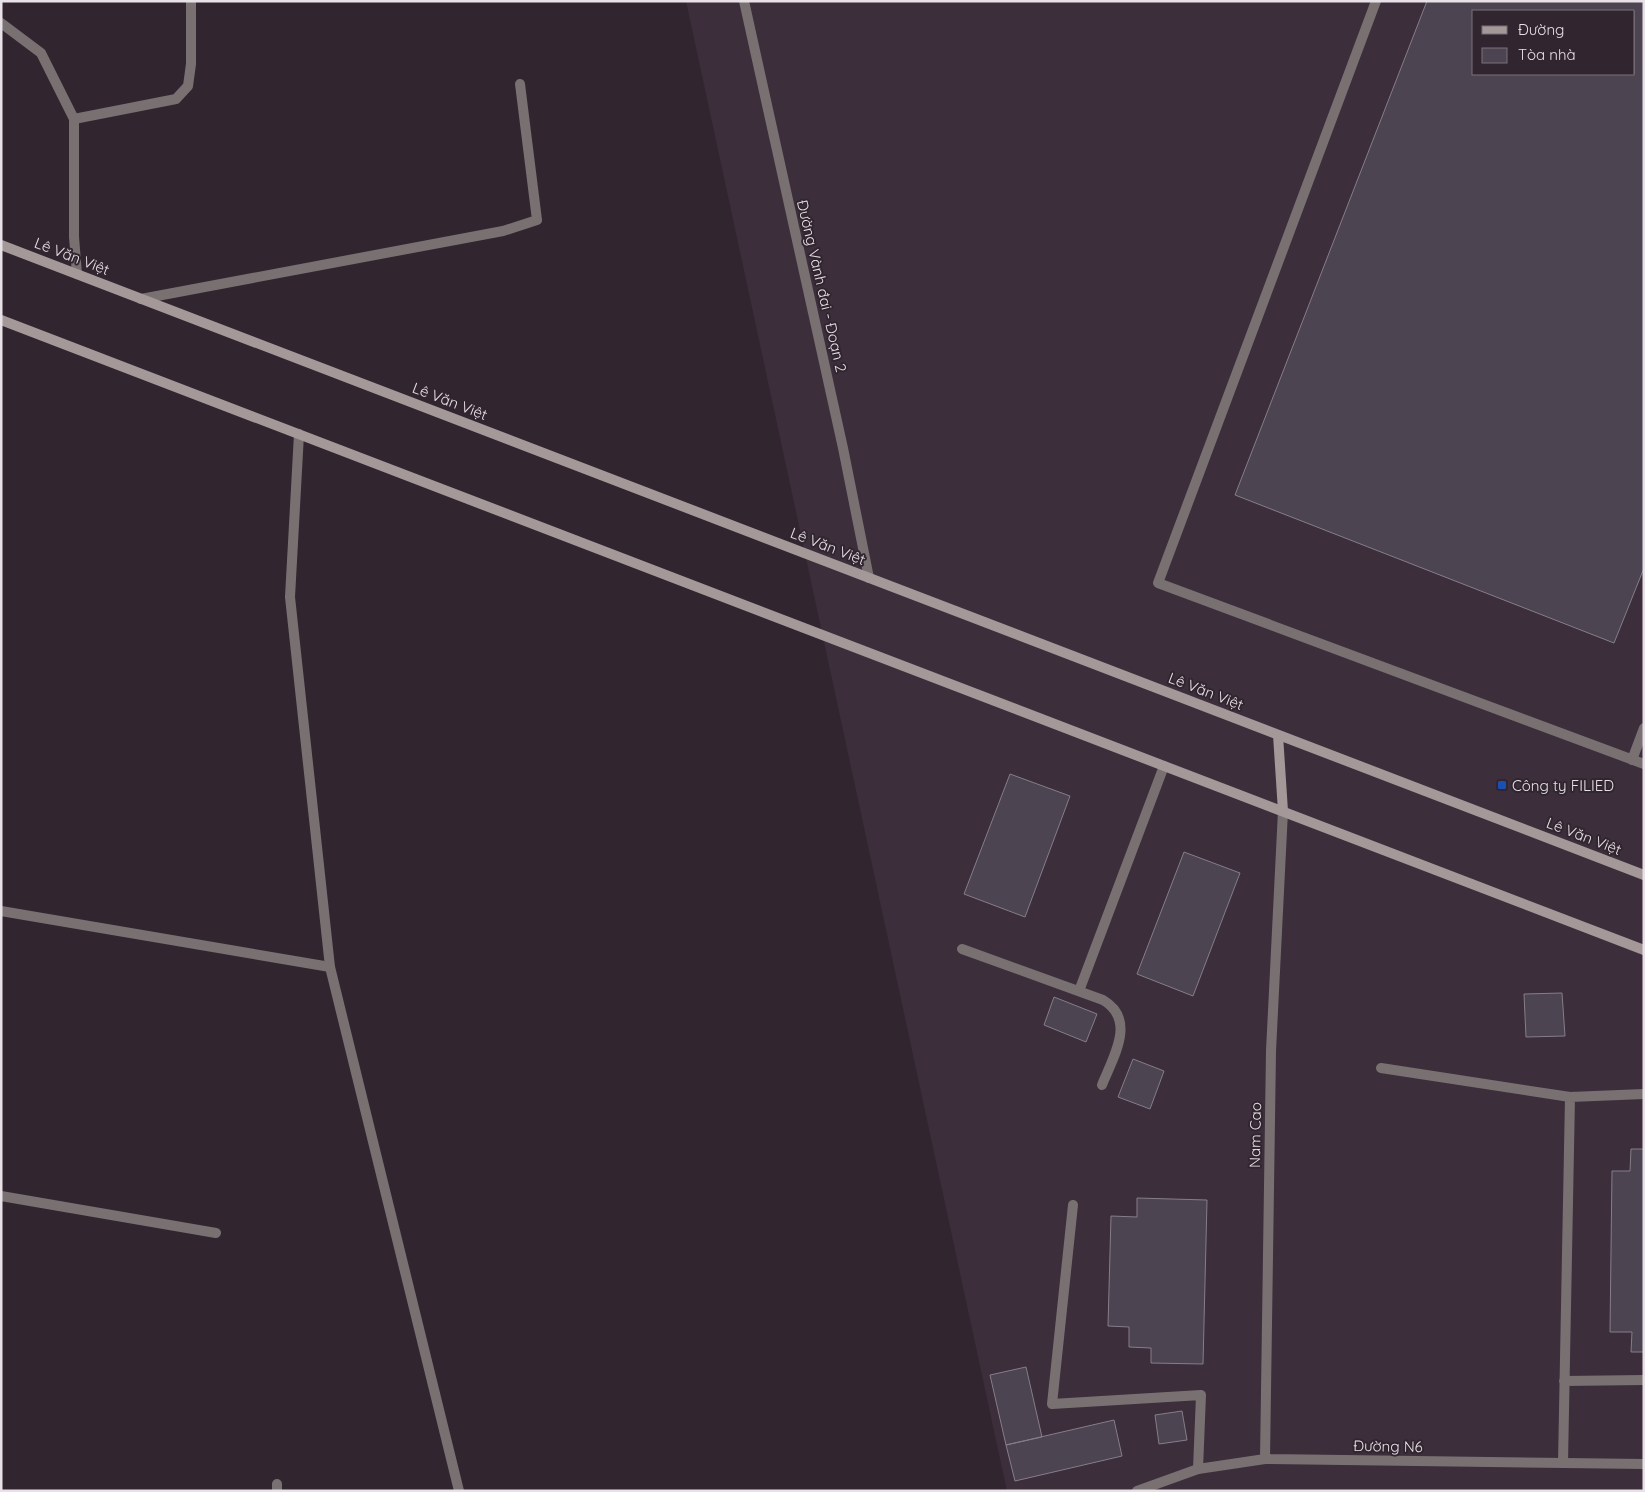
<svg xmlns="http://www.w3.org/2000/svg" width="1645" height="1492" font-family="Quicksand,sans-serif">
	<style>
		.built { fill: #3d2e3c; fill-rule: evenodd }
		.building { fill: #4c4551; stroke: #867d8b; fill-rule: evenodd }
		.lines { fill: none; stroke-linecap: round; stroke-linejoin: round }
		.service { stroke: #797171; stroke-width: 10 }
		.minor { stroke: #797171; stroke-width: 10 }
		.tertiary { stroke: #797171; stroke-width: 10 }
		.secondary { stroke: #a59898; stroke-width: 10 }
		.transit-dot { fill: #1a4fb4; stroke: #312630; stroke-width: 2 }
		.labels { text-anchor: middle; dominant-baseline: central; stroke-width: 4; stroke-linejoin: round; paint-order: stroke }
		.street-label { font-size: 15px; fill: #e9e1e8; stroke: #312630 }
		.poi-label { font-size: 15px; fill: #e9e1e8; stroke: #312630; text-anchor: start }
	</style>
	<rect width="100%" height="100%" fill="#312630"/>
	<path class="built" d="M 686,1 L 1644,1 L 1644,1491 L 1007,1491 ZM 1474,11 L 1634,11 L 1634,74 L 1474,74 Z"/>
	<path class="building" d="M 1427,1 L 1644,1 L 1644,568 L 1614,643 L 1235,495 ZM 1474,11 L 1634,11 L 1634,74 L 1474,74 Z
		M 1010,774 L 1070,796 L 1025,917 L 964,894 Z
		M 1184,852 L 1240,873 L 1193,996 L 1137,974 Z
		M 1562,993 L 1565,1036 L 1526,1037 L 1524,994 Z
		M 1054,997 L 1097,1014 L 1086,1042 L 1044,1025 Z
		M 1133,1059 L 1164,1071 L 1150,1109 L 1118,1097 Z
		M 1631,1149 L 1644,1149 L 1644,1352 L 1631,1352 L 1632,1332 L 1610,1332 L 1612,1171 L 1630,1171 Z
		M 1137,1198 L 1207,1200 L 1203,1364 L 1151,1363 L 1151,1348 L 1129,1347 L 1129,1327 L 1108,1326 L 1111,1216 L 1137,1217 Z
		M 1026,1367 L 1042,1437 L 1006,1445 L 990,1375 Z
		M 1182,1411 L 1187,1440 L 1159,1444 L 1155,1415 Z
		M 1114,1420 L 1122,1456 L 1015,1481 L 1006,1445 Z"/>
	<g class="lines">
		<path class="service" d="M 1376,1 L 1158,583 L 1644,764
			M 74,119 L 176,99 L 188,86 L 191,64 L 191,1
			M 299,434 L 290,597 L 330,967 L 459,1491
			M 1632,760 L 1644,728
			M 962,949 L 1103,1000 C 1137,1020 1113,1057 1102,1085
			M 1079,991 L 1164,766
			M 1381,1068 L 1570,1097 L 1644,1094
			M 1073,1205 L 1052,1404 L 1201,1395 L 1198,1469
			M 1564,1381 L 1644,1380
			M 1563,1463 L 1570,1097
			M 277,1484 L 277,1491"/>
		<path class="minor" d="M 1,23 L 41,53 L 74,119 L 74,237 L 77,274
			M 141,299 L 503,231 L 537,220 L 520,84
			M 1,911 L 330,967
			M 1,1196 L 216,1233
			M 1265,1459 L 1271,1051 L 1283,811
			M 1137,1491 L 1198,1469 L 1265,1459 L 1644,1464"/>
		<path class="tertiary" d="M 744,1 L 843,448 L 869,578"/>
		<path class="secondary" d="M 1,245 L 1644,875
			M 1,320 L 1644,950
			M 1278,735 L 1283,811"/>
	</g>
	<rect class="transit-dot" x="1497" y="780" width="10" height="10" rx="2.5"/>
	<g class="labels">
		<g class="street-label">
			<text transform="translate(72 256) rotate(21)">Lê Văn Việt</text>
			<text transform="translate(822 286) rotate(77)">Đường Vành đai - Đoạn 2</text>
			<text transform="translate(450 401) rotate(21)">Lê Văn Việt</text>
			<text transform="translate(828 546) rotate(21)">Lê Văn Việt</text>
			<text transform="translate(1206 691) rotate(21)">Lê Văn Việt</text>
			<text transform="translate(1584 836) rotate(21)">Lê Văn Việt</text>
			<text transform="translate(1255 1135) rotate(-89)">Nam Cao</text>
			<text transform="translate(1388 1446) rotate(1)">Đường N6</text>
		</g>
		<g class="poi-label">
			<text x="1512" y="785">Công ty FILIED</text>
		</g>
	</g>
	<rect width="1645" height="1492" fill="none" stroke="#e9e1e8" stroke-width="5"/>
	<rect x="1472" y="10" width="162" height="65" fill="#312630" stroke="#7b717a"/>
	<rect x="1482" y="26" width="25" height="8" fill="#a59898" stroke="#7b717a"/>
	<text x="1518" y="35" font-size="15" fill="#e9e1e8">Đường</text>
	<rect x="1482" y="48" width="25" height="15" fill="#4c4551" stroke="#7b717a"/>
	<text x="1518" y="60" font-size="15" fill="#e9e1e8">Tòa nhà</text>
</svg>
